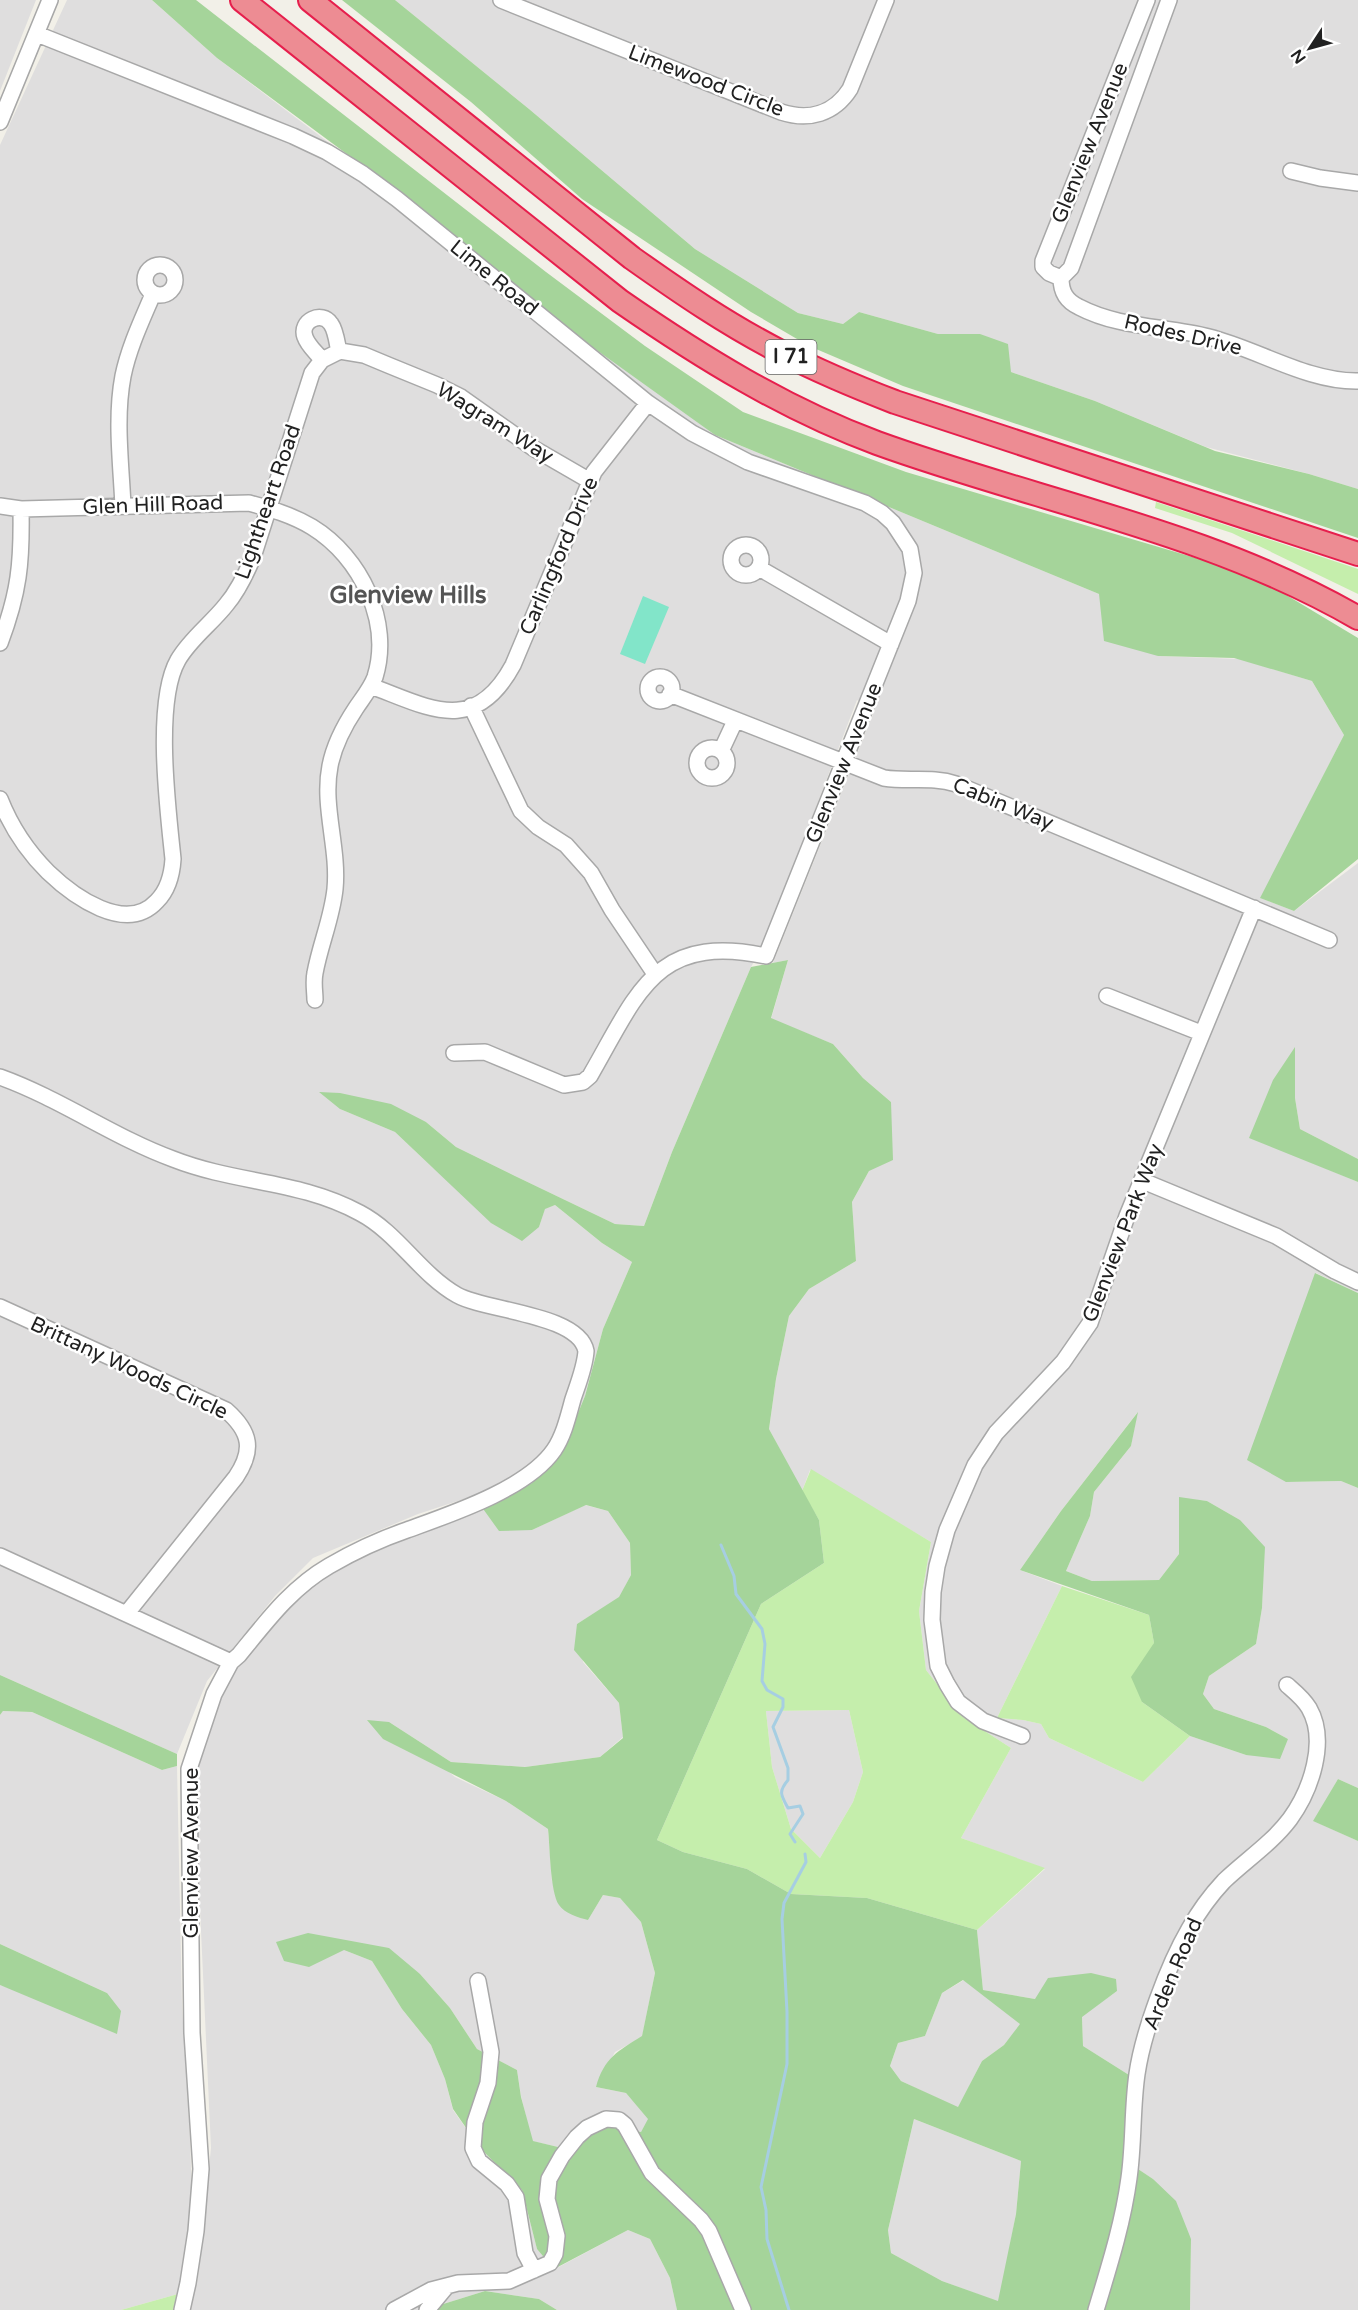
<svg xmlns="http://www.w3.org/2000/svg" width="1358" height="2310" font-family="'Varela Round',sans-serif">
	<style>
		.residential { fill: #dfdede; fill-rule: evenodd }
		.grass { fill: #c5eeac; fill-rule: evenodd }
		.forest { fill: #a5d49a; fill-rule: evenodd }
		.pitch { fill: #82e5c9 }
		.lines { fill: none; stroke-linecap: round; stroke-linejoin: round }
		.stream { stroke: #a6cee2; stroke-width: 3 }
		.minor-casing { stroke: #a8a8a8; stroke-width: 18 }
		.highway-casing { stroke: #e61f4d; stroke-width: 26 }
		.minor { stroke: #fff; stroke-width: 15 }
		.highway { stroke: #ed8c93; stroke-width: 22 }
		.labels { text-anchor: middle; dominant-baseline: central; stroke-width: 5; stroke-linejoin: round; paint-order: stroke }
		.shield { fill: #fff; stroke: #646464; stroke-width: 1.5 }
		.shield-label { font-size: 20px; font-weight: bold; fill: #212121 }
		.street-label { font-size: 21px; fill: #212121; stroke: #fff }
		.quarter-label { font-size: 24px; font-weight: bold; fill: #545454; stroke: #fff }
	</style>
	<rect width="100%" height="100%" fill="#f2f0e8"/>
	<path class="residential" d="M 0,0 L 36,0 L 0,91 Z
		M 67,0 L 152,0 L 217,58 L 715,435 L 1099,594 L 1158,656 L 1240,659 L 1312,681 L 1344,735 L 1261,898 L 1294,911 L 1358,863 L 1358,1159 L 1300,1129 L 1295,1098 L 1295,1048 L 1250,1137 L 1358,1182 L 1358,1293 L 1316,1273 L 1286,1482 L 1341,1481 L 1358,1488 L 1358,1788 L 1338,1779 L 1314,1821 L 1358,1841 L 1358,2310 L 1190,2310 L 1191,2239 L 1153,2179 L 1123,2159 L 1129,2075 L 1083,2046 L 1082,2016 L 1117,1991 L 1035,1999 L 983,1990 L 977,1930 L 1045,1869 L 961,1838 L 1011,1748 L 963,1717 L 926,1670 L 919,1611 L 931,1542 L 810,1470 L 802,1491 L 769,1429 L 776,1379 L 789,1316 L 809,1289 L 856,1261 L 852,1202 L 869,1171 L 891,1102 L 863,1078 L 833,1044 L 771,1019 L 788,960 L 773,963 L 875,709 L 857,700 L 762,948 L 751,967 L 672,1152 L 644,1226 L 615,1224 L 515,1176 L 456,1147 L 426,1122 L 340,1109 L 395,1132 L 433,1168 L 539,1227 L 545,1208 L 555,1205 L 602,1243 L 632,1262 L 603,1329 L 585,1396 L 562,1452 L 532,1483 L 481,1506 L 532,1530 L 585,1505 L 608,1511 L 630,1543 L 631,1575 L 619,1598 L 577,1624 L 583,1662 L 619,1703 L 623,1737 L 600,1757 L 525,1767 L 451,1762 L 389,1722 L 455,1777 L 506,1801 L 548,1829 L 552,1881 L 588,1920 L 603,1895 L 620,1898 L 641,1922 L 655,1973 L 642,2037 L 615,2052 L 596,2087 L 626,2093 L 649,2119 L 641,2132 L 618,2128 L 595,2128 L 558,2147 L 532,2141 L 521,2096 L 517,2070 L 477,2049 L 450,2008 L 420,1974 L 344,1950 L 372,1961 L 402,2009 L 431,2045 L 445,2079 L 453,2110 L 480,2148 L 522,2190 L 537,2249 L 555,2269 L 628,2230 L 650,2239 L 670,2278 L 677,2310 L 557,2310 L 539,2299 L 485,2291 L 424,2310 L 189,2310 L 198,2277 L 211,2148 L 197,1844 L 196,1759 L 233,1670 L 301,1593 L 341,1565 L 481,1506 L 476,1495 L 418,1514 L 313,1558 L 275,1596 L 207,1681 L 177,1754 L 0,1675 L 0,145 ZM 1137,1413 L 1131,1446 L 1094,1492 L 1090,1516 L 1066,1571 L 1092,1581 L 1159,1580 L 1179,1554 L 1179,1498 L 1207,1501 L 1240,1520 L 1263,1586 L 1262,1608 L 1256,1644 L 1209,1676 L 1203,1694 L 1214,1709 L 1266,1727 L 1288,1739 L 1246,1755 L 1190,1736 L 1143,1782 L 1049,1738 L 1041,1724 L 1023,1720 L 997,1718 L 1062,1586 L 1020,1570 L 1061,1511 Z
		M 395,0 L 1358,0 L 1358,489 L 1309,474 L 1206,447 L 1095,401 L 1011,372 L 980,334 L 938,334 L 859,312 L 843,324 L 798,313 L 695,249 L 529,109 Z
		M 849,1710 L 863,1772 L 853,1802 L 820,1858 L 791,1829 L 772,1767 L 766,1711 Z
		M 3,1711 L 32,1712 L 162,1770 L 177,1766 L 182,2006 L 190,2138 L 192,2201 L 178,2294 L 121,2310 L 0,2310 L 0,1985 L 18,1991 L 107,1993 L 0,1944 L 0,1715 Z
		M 964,1980 L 1021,2024 L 1004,2045 L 982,2061 L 958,2108 L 901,2081 L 890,2066 L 898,2043 L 925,2036 L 942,1993 Z
		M 914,2119 L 1021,2161 L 1016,2214 L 999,2302 L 942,2281 L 891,2253 L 888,2230 Z"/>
	<path class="grass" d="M 1156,502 L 1358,569 L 1358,594 L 1232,533 L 1155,508 Z
		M 811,1469 L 931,1542 L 919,1611 L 926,1670 L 963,1717 L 1011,1748 L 961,1838 L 1045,1868 L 977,1930 L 867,1898 L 791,1894 L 747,1869 L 683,1852 L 657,1840 L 761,1604 L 824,1563 L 819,1520 L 802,1491 ZM 849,1710 L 863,1772 L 853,1802 L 820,1858 L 791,1829 L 772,1767 L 766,1711 Z
		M 1062,1586 L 1149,1615 L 1154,1643 L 1142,1702 L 1190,1736 L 1143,1782 L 1049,1738 L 1041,1724 L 1023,1720 L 997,1718 Z
		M 178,2294 L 173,2310 L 121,2310 Z"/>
	<path class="forest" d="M 152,0 L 196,0 L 546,272 L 645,346 L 743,412 L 906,472 L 1253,575 L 1358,638 L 1358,859 L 1294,911 L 1260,898 L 1344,735 L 1312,681 L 1234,658 L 1158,656 L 1104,641 L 1099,594 L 715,435 L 577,336 L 363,166 L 217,58 Z
		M 342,0 L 395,0 L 529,109 L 695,249 L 798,313 L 843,324 L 859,312 L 938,334 L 980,334 L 1008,344 L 1011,372 L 1095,401 L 1215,451 L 1309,474 L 1358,489 L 1358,538 L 903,386 L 809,346 L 751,312 L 582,199 L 471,102 Z
		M 788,960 L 771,1018 L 833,1044 L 863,1078 L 891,1102 L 893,1160 L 869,1171 L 852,1202 L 856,1261 L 809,1289 L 789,1316 L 776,1379 L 769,1429 L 819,1520 L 824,1563 L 761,1604 L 657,1840 L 683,1852 L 747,1869 L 791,1894 L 867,1898 L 977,1930 L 983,1990 L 1035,1999 L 1048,1978 L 1091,1973 L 1116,1979 L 1117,1991 L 1082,2017 L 1083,2046 L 1129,2075 L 1123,2159 L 1153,2179 L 1176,2201 L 1191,2239 L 1190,2310 L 677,2310 L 670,2278 L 650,2239 L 628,2230 L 554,2269 L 537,2249 L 522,2190 L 480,2148 L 453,2109 L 445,2079 L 431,2045 L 402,2009 L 372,1961 L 344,1950 L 309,1967 L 284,1961 L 276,1942 L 308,1933 L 389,1948 L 420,1974 L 450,2008 L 477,2049 L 517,2070 L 521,2097 L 533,2141 L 558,2147 L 595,2128 L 618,2128 L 641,2132 L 648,2119 L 626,2093 L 596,2087 C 604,2058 618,2051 642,2036 L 655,1973 L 641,1922 L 620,1898 L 603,1895 L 588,1920 C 579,1918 564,1913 559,1905 C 550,1892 550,1846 548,1829 L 506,1801 L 383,1739 L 367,1720 L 389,1722 L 451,1762 L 525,1767 L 600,1757 L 623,1738 L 619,1703 L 574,1650 L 577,1624 L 619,1597 L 631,1575 L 630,1543 L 608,1511 L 586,1505 L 532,1530 L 499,1531 L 481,1506 L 532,1483 L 562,1452 L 585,1396 L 603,1329 L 632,1262 L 602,1243 L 555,1205 L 545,1209 L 539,1227 L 522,1241 L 491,1223 L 395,1132 L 340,1109 L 319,1092 L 340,1093 L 391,1104 L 426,1122 L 456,1147 L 515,1176 L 615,1224 L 644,1226 L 672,1152 L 751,967 ZM 963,1980 L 1020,2024 L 1004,2045 L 982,2061 L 958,2107 L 901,2081 L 890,2066 L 898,2043 L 925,2036 L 942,1993 ZM 914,2119 L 1021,2161 L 1016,2214 L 998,2301 L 942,2281 L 891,2253 L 888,2230 Z
		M 1295,1047 L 1295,1098 L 1300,1129 L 1358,1159 L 1358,1182 L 1249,1138 L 1273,1080 Z
		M 1315,1273 L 1358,1293 L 1358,1488 L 1341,1481 L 1286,1482 L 1247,1460 Z
		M 1138,1412 L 1131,1446 L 1094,1492 L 1090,1516 L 1066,1571 L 1092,1581 L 1159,1580 L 1179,1554 L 1179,1497 L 1207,1501 L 1240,1520 L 1265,1547 L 1262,1608 L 1256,1644 L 1209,1676 L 1203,1694 L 1214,1709 L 1266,1727 L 1288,1739 L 1280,1759 L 1246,1755 L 1190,1736 L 1142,1702 L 1131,1677 L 1154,1643 L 1149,1615 L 1020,1570 L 1061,1511 Z
		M 0,1675 L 177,1754 L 177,1766 L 162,1770 L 32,1712 L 3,1711 L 0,1715 Z
		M 1338,1779 L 1358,1788 L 1358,1841 L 1313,1821 Z
		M 0,1944 L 107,1993 L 121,2011 L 117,2034 L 0,1985 Z
		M 485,2291 L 539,2299 L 557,2310 L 424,2310 Z"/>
	<path class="pitch" d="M 643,596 L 669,607 L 645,664 L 620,654 Z"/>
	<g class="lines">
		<path class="stream" d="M 721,1545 L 734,1576 L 736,1594 L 762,1629 L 765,1644 L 762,1681 L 767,1690 L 783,1699 L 783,1707 L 773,1727 L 788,1768 L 788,1780 C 778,1792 781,1795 788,1808 L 800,1806 L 803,1814 L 790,1834 L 795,1842
			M 789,2310 L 767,2239 L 766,2210 L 761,2187 L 787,2064 L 787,2012 L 782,1919 L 784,1903 L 806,1862 L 805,1854"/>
		<g class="minor-casing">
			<path id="minor" d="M 501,0 L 781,112 C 809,121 834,114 850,89 L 886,0
				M 37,34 L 293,136 L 327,152 L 363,174 L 397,199 L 648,403 L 692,433 L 748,462 L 865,503 L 882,513 L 893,523 L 910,549 L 914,573 L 908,601 L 766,956 C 655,933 638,993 590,1076 L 583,1082 L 564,1085 L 485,1052 L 454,1053
				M 0,122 L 50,0
				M 1291,171 L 1320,178 L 1358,183
				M145 280a15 15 0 1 1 30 0a15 15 0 1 1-30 0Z
				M 1061,278 C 1061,292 1066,301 1079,307 C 1119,328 1166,326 1209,337 C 1257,349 1308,382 1358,381
				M 1061,278 L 1049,273 L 1043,267 L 1043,261 L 1147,0
				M 1061,278 L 1071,268 L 1169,0
				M 322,360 C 317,353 308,346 305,337 C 299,321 322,310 331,324 C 336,331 337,343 339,352
				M 0,506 L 21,509 L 249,503 C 271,509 292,515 312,527 C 361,557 392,622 375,677 C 371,688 362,699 356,708 C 344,726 334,745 330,766 C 322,806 339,848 335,889 C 332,918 320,945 315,973 C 313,982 315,992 315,1000
				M 123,506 C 121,463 115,418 123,376 C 129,347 142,320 153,294
				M731 560a15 15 0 1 1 30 0a15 15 0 1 1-30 0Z
				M 759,568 L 891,644
				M 0,643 C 19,593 22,563 21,509
				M648 689a12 12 0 1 1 24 0a12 12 0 1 1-24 0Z
				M 371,686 C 428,707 474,737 513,665 L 594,472 L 648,403
				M 670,694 L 884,778 C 908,782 932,776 956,784 L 1329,940
				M 471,706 L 521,811 L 538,827 L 566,845 L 591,873 L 612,910 L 655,974
				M697 763a15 15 0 1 1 30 0a15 15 0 1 1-30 0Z
				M 721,751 L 735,721
				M 0,799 C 11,827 27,851 48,872 C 73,896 126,935 157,901 C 168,890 172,875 173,859 C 168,810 154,702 178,660 C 190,639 211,624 226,605 C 238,591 246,574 253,557 L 312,373 L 322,360 L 340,351 L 364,355 L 388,365 L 437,385 L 461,397 L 533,448 L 590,481
				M 1107,996 L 1201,1033
				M 0,1077 C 61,1099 113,1137 173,1159 C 237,1184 299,1180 360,1213 C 398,1233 420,1274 457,1295 C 485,1311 579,1314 586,1351 C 585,1367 578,1384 573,1399 C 568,1417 564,1435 554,1450 C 527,1489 451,1514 407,1530 C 381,1539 353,1552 329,1566 C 291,1588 266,1622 239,1655 L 231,1662 L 214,1694 L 189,1769 L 192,2033 L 201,2169 L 196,2231 L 188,2283 L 182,2310
				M 1143,1181 L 1276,1236 L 1335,1271 L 1358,1282
				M 0,1307 L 226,1410 C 251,1432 254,1450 236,1477 L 127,1613
				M 0,1556 L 231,1662
				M 1022,1736 L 983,1721 L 958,1702 L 947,1684 L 938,1666 L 932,1620 L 933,1592 L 937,1566 L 947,1530 L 975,1465 L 996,1433 L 1063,1362 L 1090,1323 L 1127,1216 L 1254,908
				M 478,1981 L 491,2052 L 488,2083 L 475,2122 L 473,2148 L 479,2161 L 507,2184 L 516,2197 L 525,2253 L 534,2270
				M 394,2310 L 431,2290 L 458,2283 L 509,2281 L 550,2263 L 555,2254 L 557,2236 L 547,2199 L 549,2179 L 562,2156 L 577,2137 L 587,2128 L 606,2119 L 619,2120 L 625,2125 L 652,2173 L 701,2220 L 709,2231 L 743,2310
				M 427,2310 L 447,2286
				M 1096,2310 C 1109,2267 1123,2223 1129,2178 C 1134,2143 1132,2108 1137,2074 C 1143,2032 1168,1965 1189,1929 C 1199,1911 1210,1896 1224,1881 C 1246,1860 1272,1843 1290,1819 C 1311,1790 1328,1741 1309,1708 C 1303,1698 1295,1692 1287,1685"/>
		</g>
		<g class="highway-casing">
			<path id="highway" d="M 242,0 L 620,301 C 701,357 785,409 877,443 C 1037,501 1210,532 1358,618
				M 310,0 L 632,258 C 680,292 728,325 781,352 C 818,371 856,387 895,402 L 1358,554"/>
		</g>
		<use href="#minor" class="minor"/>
		<use href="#highway" class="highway"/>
	</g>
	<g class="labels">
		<rect class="shield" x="765.5" y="340" width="51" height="34" rx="4.5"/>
		<g class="shield-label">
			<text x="791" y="357">I 71</text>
		</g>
		<g class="street-label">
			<text transform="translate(706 81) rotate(21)">Limewood Circle</text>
			<text transform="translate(1090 143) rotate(-68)">Glenview Avenue</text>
			<text transform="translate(494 278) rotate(39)">Lime Road</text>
			<text transform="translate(1183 335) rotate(13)">Rodes Drive</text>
			<text transform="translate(495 423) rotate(32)">Wagram Way</text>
			<text transform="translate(268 502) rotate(-71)">Lightheart Road</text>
			<text transform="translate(153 505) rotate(-2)">Glen Hill Road</text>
			<text transform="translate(559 556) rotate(-67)">Carlingford Drive</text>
			<text transform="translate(844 763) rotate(-68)">Glenview Avenue</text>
			<text transform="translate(1003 804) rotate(22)">Cabin Way</text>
			<text transform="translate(1123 1233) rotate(-69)">Glenview Park Way</text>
			<text transform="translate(129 1368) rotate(25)">Brittany Woods Circle</text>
			<text transform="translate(191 1853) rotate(-90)">Glenview Avenue</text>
			<text transform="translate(1173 1974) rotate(-67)">Arden Road</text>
		</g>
		<g class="quarter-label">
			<text x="408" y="595">Glenview Hills</text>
		</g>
	</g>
	<g transform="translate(1310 48) rotate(234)" stroke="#ffffff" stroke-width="4.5" paint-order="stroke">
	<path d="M0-4.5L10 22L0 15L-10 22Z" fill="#212121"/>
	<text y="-9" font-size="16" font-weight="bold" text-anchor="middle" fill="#212121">N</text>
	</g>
</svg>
